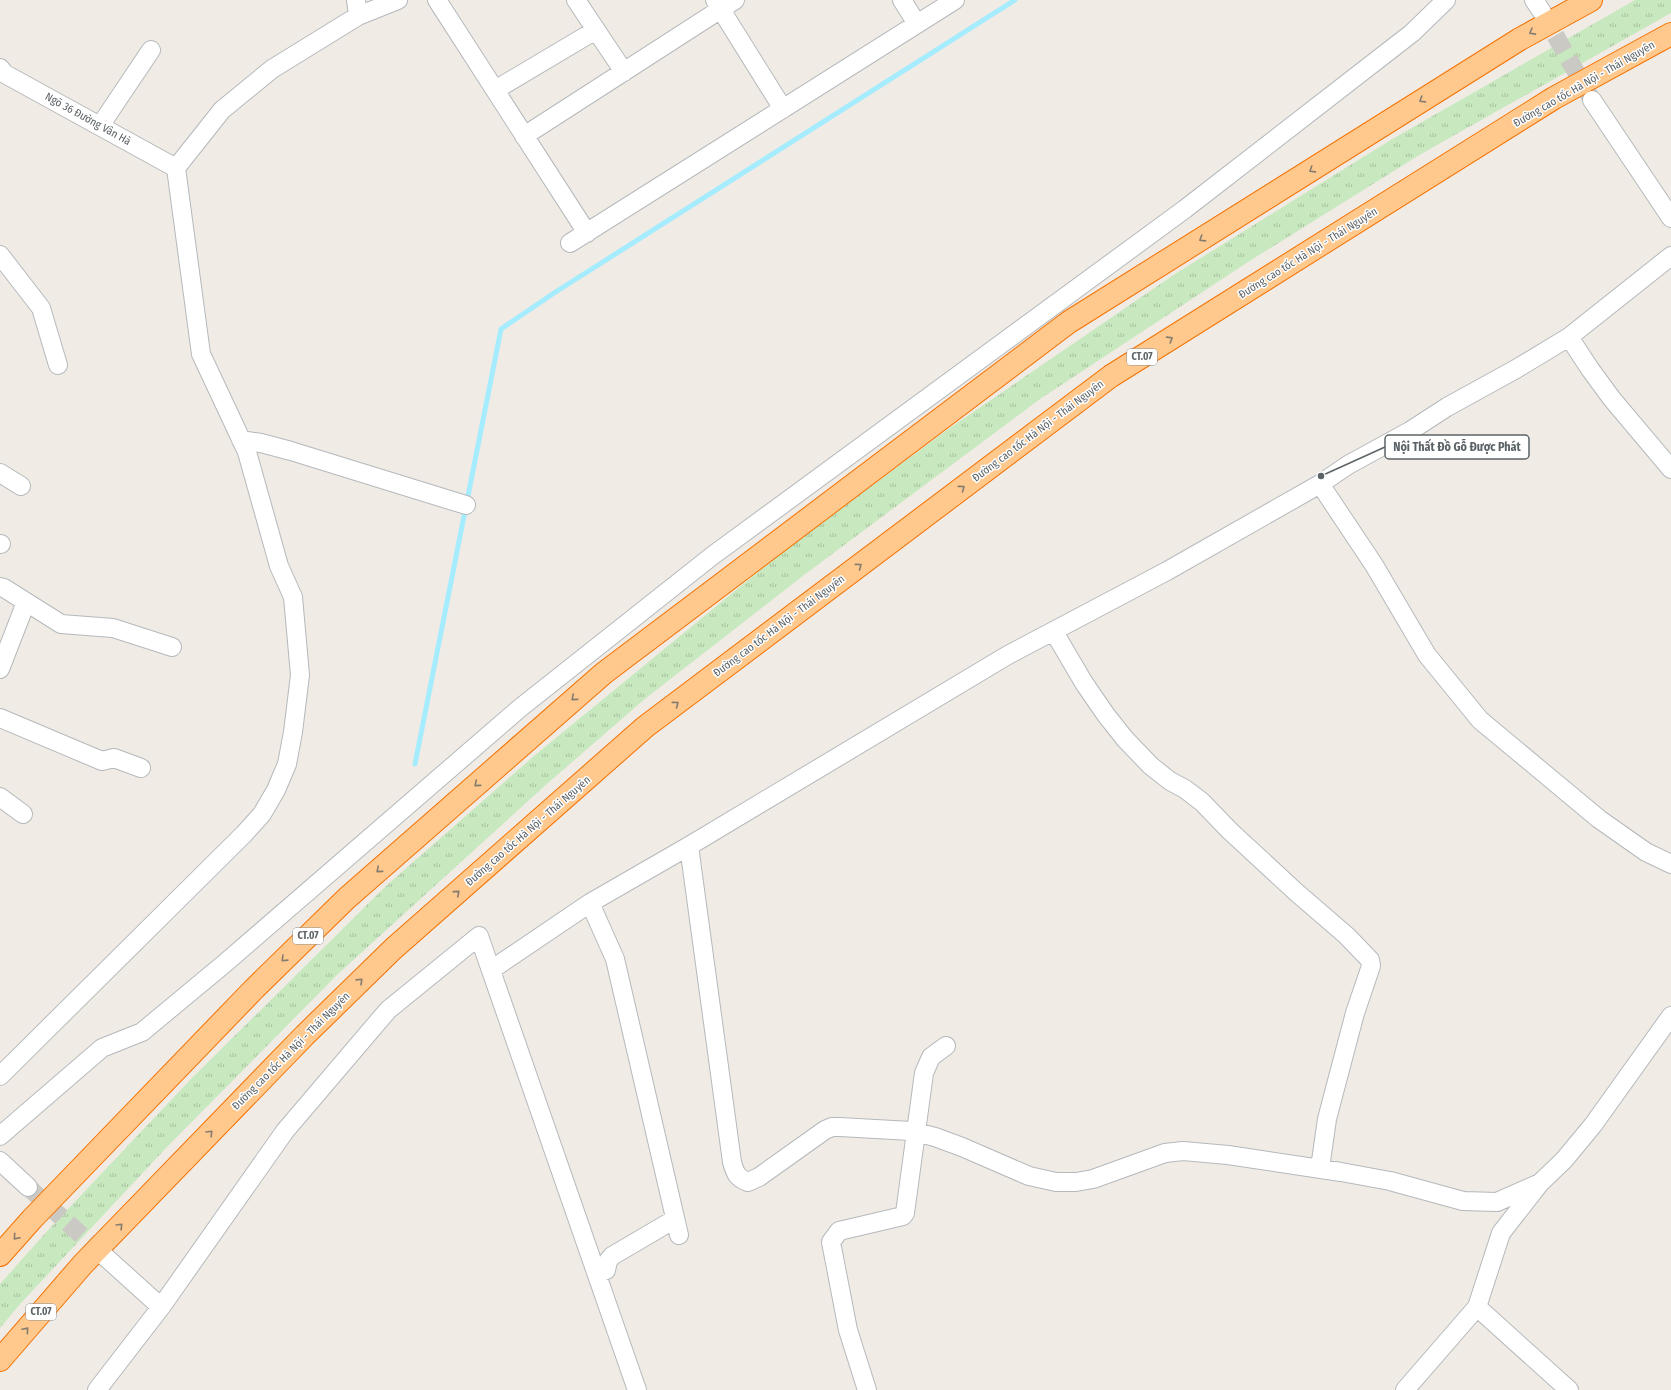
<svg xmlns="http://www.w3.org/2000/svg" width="1671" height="1390" font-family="'Fira Sans Condensed',sans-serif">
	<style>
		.grass { fill: url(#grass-tufts) }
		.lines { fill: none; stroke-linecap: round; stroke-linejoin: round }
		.stream { stroke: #a5ecff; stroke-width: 5 }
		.minor-tunnel { stroke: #cbc9c4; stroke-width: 18; stroke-dasharray: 18 9; stroke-linecap: butt }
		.minor-casing { stroke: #b5b9bc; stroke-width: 20 }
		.highway-casing { stroke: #f47100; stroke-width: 24 }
		.minor { stroke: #fff; stroke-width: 18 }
		.highway { stroke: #ffc88c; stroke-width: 22 }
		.oneway { stroke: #857c70 }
		.labels { text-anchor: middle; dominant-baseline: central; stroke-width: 3; stroke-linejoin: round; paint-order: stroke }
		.shield { fill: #fff; stroke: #8d9294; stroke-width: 1 }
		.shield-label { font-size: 10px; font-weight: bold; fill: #5c6366 }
		.street-label { font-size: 11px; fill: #5c6366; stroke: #fff }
		.leader { fill: none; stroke: #5c6366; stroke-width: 1.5 }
		.callout-dot { fill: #5c6366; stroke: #fff; stroke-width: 1.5 }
		.callout { fill: #fff; stroke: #5c6366; stroke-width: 1.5 }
		.callout-label { font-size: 12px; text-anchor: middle; font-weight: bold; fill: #5c6366 }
	</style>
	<defs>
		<pattern id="grass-tufts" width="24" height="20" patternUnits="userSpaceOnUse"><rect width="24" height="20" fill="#c8e9bf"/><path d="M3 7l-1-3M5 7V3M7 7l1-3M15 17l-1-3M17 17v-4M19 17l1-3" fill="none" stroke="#a6c09f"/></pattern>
	</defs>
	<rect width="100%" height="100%" fill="#f0ebe4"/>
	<path class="grass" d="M 1635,0 L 1671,0 L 1671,13 L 1421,154 L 1248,262 L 1040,399 L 804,575 L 646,698 L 548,783 L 339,973 L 166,1148 L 21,1303 L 0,1328 L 0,1284 L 50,1228 L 192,1078 L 386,886 L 534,756 L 775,558 L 947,430 L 1175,274 L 1389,141 Z"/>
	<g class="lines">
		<path class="stream" d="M 415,764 L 501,329 L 554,293 L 1015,0"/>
		<path class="minor-tunnel" d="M 1542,12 L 1592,100
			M 28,1187 L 100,1252"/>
		<g class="minor-casing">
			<path id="minor" d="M 356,0 L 358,16
				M 437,0 L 587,233
				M 576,0 L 624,72
				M 715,0 L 783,109
				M 902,0 L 917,24
				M 1534,0 L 1542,12
				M 0,68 L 5,74 L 176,168
				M 495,90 L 596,30
				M 1592,100 L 1671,218
				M 100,126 L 151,50
				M 524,136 L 735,0
				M 570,243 L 955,0
				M 0,255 L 41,308 L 58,365
				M 1671,256 L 1569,337 L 1590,369 L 1612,399 L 1671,469
				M 241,440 L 261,443 L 291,451 L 466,505
				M 0,473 L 21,486
				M 1320,484 L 1374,565 L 1427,655 L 1480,720 L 1599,819 L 1646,852 L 1671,864
				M 0,544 L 1,544
				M 0,587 L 4,588 L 61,624 L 113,628 L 172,647
				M 1054,632 L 1084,683 L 1106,715 L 1125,739 L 1151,766 L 1170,781 L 1185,789 L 1202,802 L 1230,831 L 1296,892 L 1347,936 L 1370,960 L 1371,966 L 1355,1013 L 1327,1119 L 1320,1168
				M 0,669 L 23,610 L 24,601
				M 0,718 L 102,761 L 114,758 L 141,768
				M 0,797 L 23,814
				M 689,846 L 732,1162 C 735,1173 737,1178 748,1182 L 759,1177 L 825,1130 L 832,1127 L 840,1127 L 911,1131 L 935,1137 L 962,1147 L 1029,1176 L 1056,1182 L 1076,1182 L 1093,1179 L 1165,1153 L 1183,1151 L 1228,1155 L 1341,1172 L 1390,1181 L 1463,1201 L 1497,1202 L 1540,1183
				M 590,903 L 615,959 L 679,1235
				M 491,970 L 590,903 L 689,846 L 1008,655 L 1167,571 L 1320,484 L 1348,465 L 1410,431 L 1447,407 L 1516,369 L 1569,337
				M 0,1076 L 244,834 L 262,814 L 276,790 L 287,764 L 293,732 L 300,675 L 293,597 L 279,566 L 247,452 L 201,354 L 176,168 L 222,110 L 272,69 L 358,16 L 398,0
				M 0,1136 L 102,1048 L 142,1032 L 224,964 L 520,708 L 712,556 L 1185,209 L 1412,33 L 1446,0
				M 0,1161 L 28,1187
				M 100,1252 L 161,1307
				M 597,1274 L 606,1270 L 608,1261 L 612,1256 L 675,1219
				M 1477,1307 L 1569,1390
				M 97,1390 L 161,1307 L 285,1131 L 388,1010 L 479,936 L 637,1390
				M 867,1390 L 848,1330 L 831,1242 L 839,1231 L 903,1216 L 905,1213 L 924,1073 L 931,1057 L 946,1046
				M 1405,1390 L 1477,1307 L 1501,1233 L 1540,1183 L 1564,1160 L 1593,1125 L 1671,1016"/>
		</g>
		<g class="highway-casing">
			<path id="highway" d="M 0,1255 L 32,1219 L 254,989 L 347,898 L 604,673 L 1069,322 L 1520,39 L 1591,0
				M 0,1360 L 83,1264 L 305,1035 L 393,949 L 645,727 L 1111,376 L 1554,98 L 1671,34"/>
		</g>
		<use href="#minor" class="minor"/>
		<use href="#highway" class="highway"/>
	</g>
	<defs><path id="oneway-chevron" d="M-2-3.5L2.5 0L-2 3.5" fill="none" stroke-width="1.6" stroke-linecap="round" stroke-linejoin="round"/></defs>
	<g class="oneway">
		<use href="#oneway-chevron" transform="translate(1532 32) rotate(151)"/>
		<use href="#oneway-chevron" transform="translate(1422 100) rotate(148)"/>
		<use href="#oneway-chevron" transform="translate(1312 170) rotate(148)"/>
		<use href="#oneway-chevron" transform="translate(1202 239) rotate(148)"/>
		<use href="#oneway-chevron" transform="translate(1170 339) rotate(-32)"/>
		<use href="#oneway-chevron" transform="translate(962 488) rotate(-37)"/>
		<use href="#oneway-chevron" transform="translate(859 566) rotate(-37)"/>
		<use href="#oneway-chevron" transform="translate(574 698) rotate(139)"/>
		<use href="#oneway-chevron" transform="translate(676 704) rotate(-37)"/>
		<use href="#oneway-chevron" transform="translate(477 784) rotate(139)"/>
		<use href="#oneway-chevron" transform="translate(379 870) rotate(139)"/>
		<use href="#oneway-chevron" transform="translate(457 893) rotate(-41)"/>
		<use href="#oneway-chevron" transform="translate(284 959) rotate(136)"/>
		<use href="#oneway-chevron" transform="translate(360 981) rotate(-44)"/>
		<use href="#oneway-chevron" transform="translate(210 1133) rotate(-46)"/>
		<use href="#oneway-chevron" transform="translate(120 1226) rotate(-46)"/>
		<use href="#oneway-chevron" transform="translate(16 1237) rotate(131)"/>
		<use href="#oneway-chevron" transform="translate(26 1330) rotate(-49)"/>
	</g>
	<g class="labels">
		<g class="shield">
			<rect x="1127" y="349" width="30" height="16" rx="3"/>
			<rect x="293" y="928" width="30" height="16" rx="3"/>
			<rect x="26" y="1304" width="30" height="16" rx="3"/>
		</g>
		<g class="shield-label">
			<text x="1142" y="357">CT.07</text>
			<text x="308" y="936">CT.07</text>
			<text x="41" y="1312">CT.07</text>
		</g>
		<g class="street-label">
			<text transform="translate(1584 84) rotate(-30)">Đường cao tốc Hà Nội - Thái Nguyên</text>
			<text transform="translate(88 119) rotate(29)">Ngõ 36 Đường Vân Hà</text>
			<text transform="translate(1308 253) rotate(-32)">Đường cao tốc Hà Nội - Thái Nguyên</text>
			<text transform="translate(1038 431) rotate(-37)">Đường cao tốc Hà Nội - Thái Nguyên</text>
			<text transform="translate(779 626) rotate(-37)">Đường cao tốc Hà Nội - Thái Nguyên</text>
			<text transform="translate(528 831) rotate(-41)">Đường cao tốc Hà Nội - Thái Nguyên</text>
			<text transform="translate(291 1051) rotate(-45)">Đường cao tốc Hà Nội - Thái Nguyên</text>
		</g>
	</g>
	<path class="leader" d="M1321 476L1385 447"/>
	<circle class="callout-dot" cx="1321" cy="476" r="4"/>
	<rect class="callout" x="1385" y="435" width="144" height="24" rx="4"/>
	<g class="callout-label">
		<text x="1457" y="451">Nội Thất Đồ Gỗ Được Phát</text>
	</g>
</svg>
